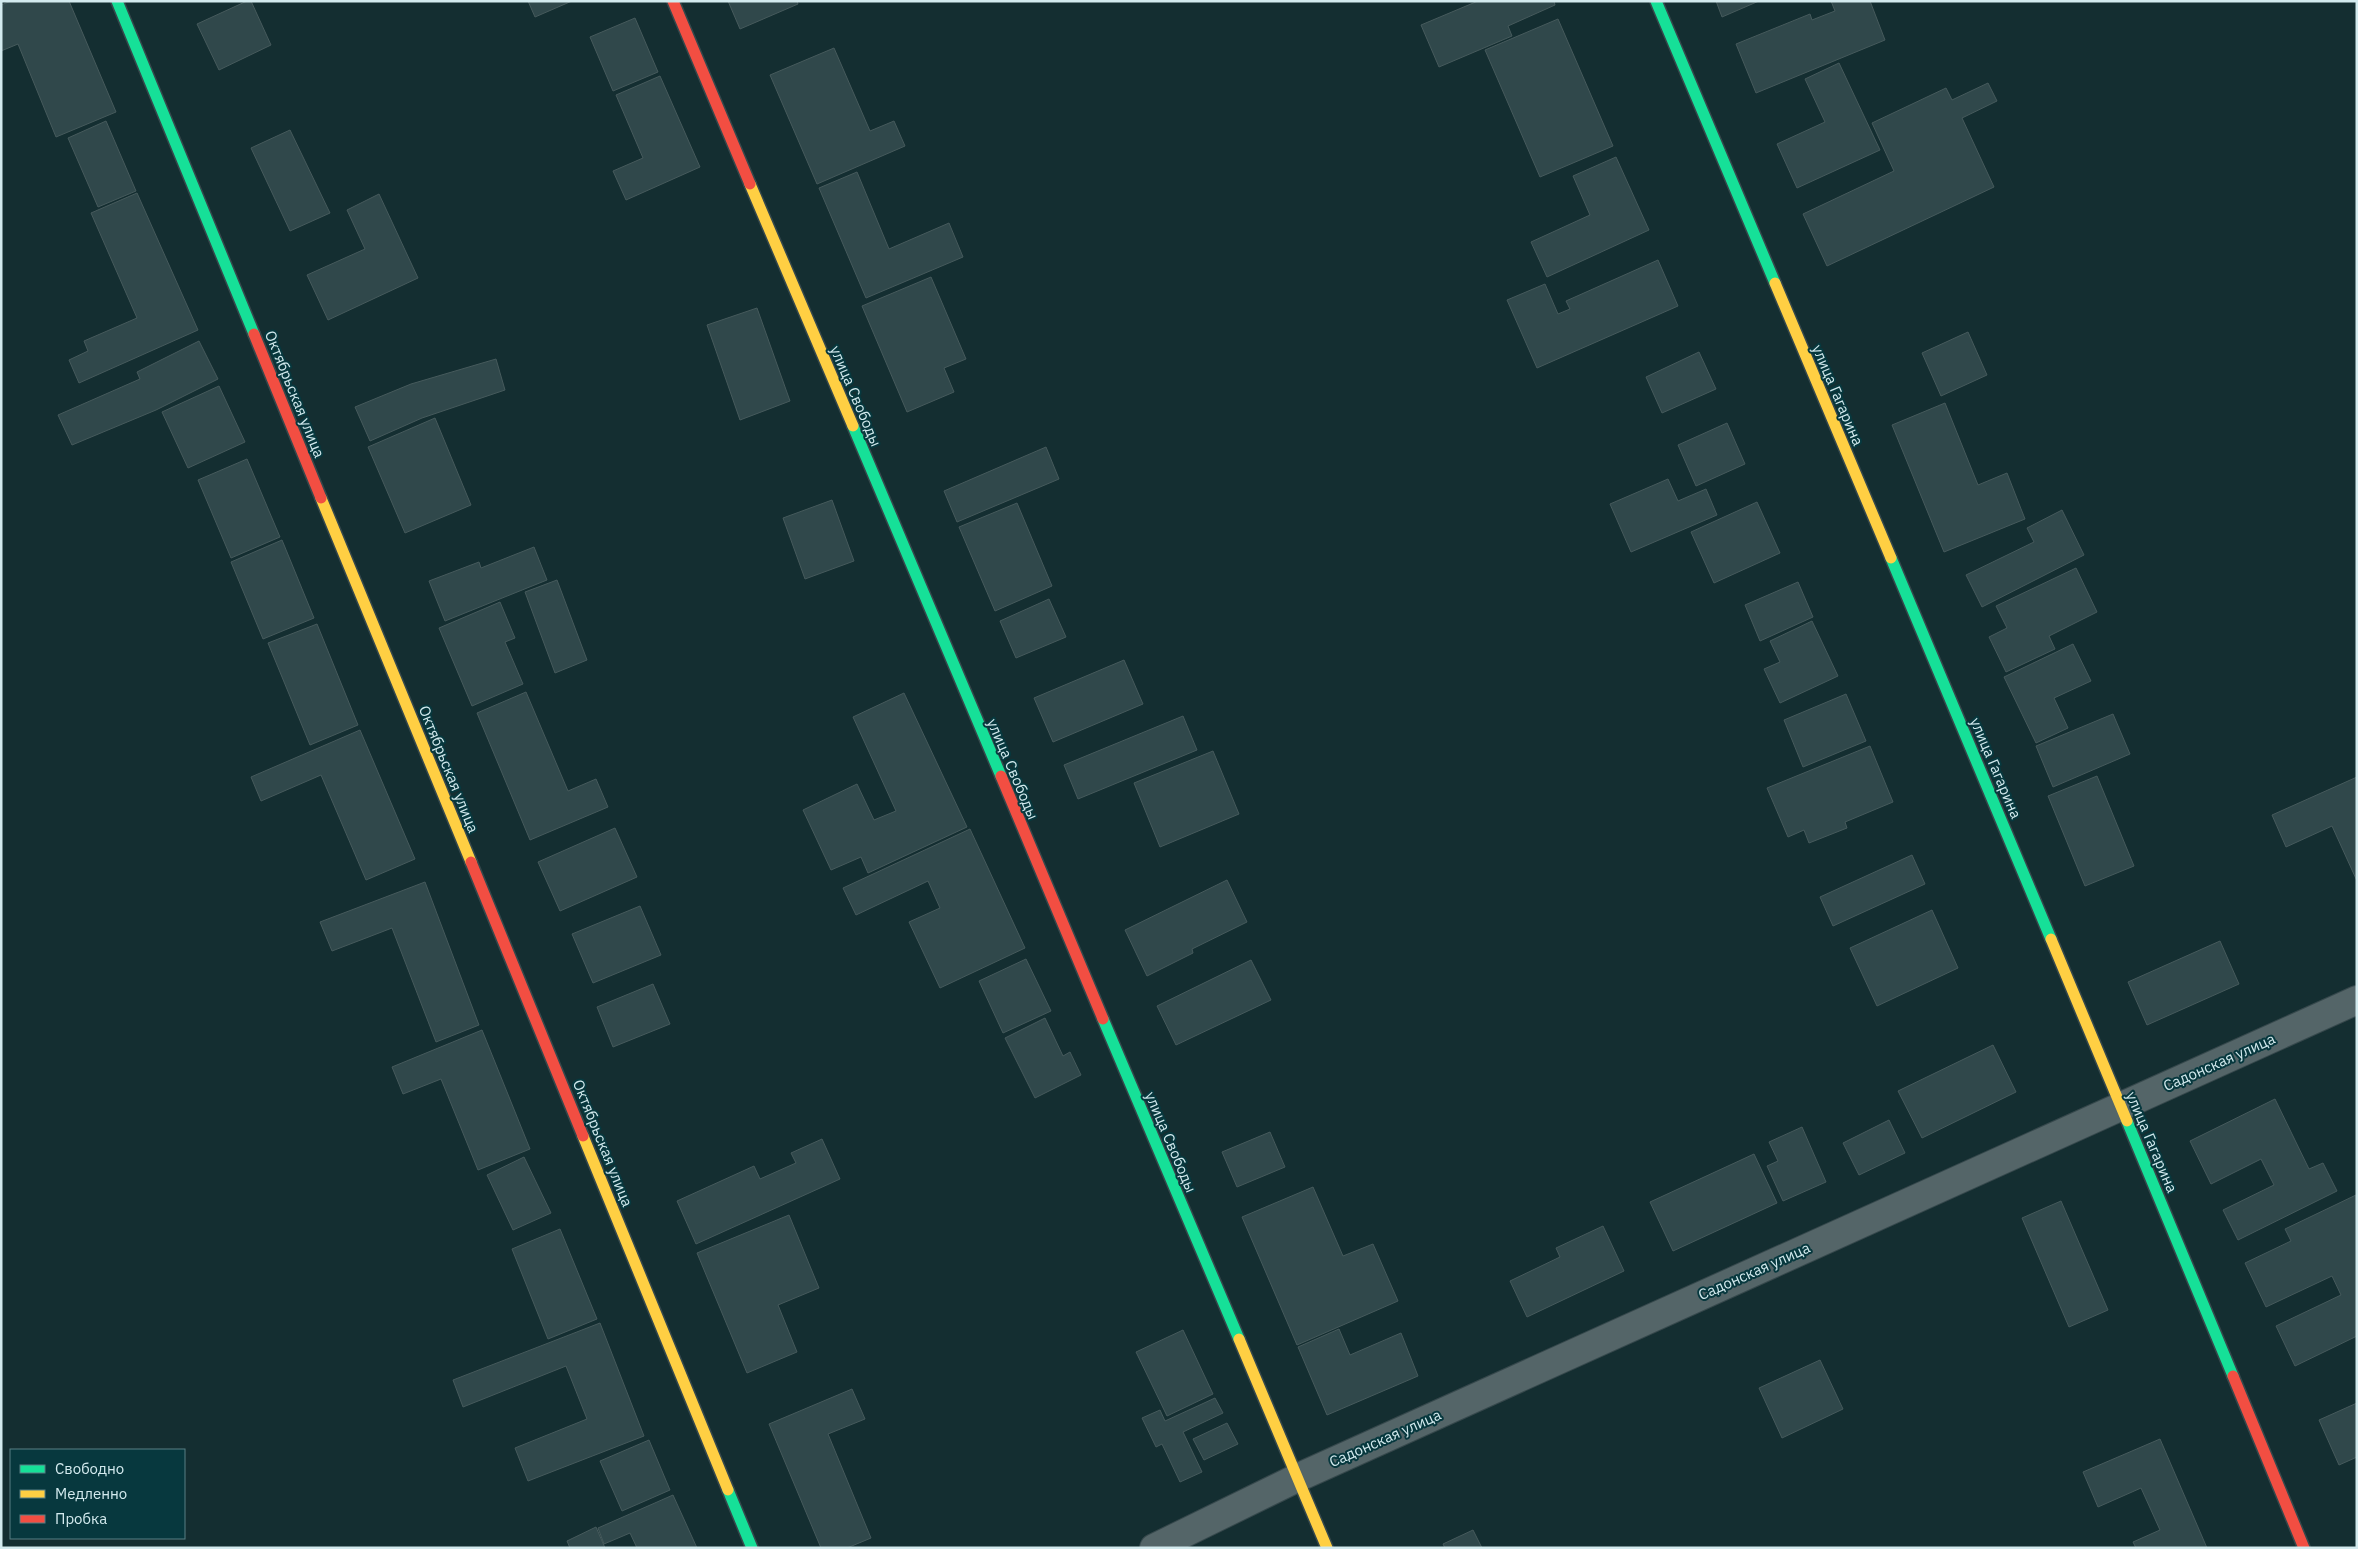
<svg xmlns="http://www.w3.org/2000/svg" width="2358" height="1549" font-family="'IBM Plex Sans',sans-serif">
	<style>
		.building { fill: #30484b; stroke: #465a5c }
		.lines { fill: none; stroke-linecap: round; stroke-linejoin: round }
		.street-casing { stroke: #36484c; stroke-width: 30 }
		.fast-casing { stroke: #36484c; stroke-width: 14 }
		.slow-casing { stroke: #36484c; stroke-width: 14 }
		.jam-casing { stroke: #36484c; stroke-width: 14 }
		.street { stroke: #546568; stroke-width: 28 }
		.fast { stroke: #16e098; stroke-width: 11 }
		.slow { stroke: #ffcf43; stroke-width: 11 }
		.jam { stroke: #f24e42; stroke-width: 11 }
		.labels { text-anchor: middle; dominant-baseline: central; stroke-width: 4; stroke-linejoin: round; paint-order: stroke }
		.street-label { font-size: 15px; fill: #d3eaee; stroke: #07383e }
	</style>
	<rect width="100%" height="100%" fill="#142e31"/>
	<path class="building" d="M 11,1 L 69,1 L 116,112 L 56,137 L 18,44 L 1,51 L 1,5 Z
		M 247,1 L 251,1 L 271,45 L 219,70 L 197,24 Z
		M 528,1 L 572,1 L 535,17 Z
		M 728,1 L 797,1 L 798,4 L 740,29 Z
		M 1478,1 L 1554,1 L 1555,5 L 1508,26 L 1512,36 L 1439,67 L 1421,25 Z
		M 1716,1 L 1759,1 L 1722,17 Z
		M 1831,1 L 1870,1 L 1885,40 L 1756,93 L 1736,44 L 1810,14 L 1812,20 L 1835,11 Z
		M 635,18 L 658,72 L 613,91 L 590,37 Z
		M 1558,19 L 1613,146 L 1540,177 L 1485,50 Z
		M 834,48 L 870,131 L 894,121 L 905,146 L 817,184 L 770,75 Z
		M 1839,63 L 1880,150 L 1797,188 L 1777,144 L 1825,122 L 1805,79 Z
		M 660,76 L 700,167 L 626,200 L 613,171 L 643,158 L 616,95 Z
		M 1988,83 L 1997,101 L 1962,118 L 1994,187 L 1827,266 L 1803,214 L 1894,171 L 1872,123 L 1946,88 L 1952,100 Z
		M 106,121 L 136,191 L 98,207 L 68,138 Z
		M 290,130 L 330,213 L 290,231 L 251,148 Z
		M 1616,157 L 1649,230 L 1547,277 L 1531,242 L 1590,215 L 1573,176 Z
		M 857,172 L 889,249 L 949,223 L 963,257 L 866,298 L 819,188 Z
		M 137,193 L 198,330 L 79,383 L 69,360 L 88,351 L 84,341 L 137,318 L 91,213 Z
		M 379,194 L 418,278 L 328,320 L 307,275 L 365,249 L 347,210 Z
		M 1658,260 L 1678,306 L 1537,368 L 1507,300 L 1545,284 L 1558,314 L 1570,309 L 1566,301 Z
		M 931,277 L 966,359 L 944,368 L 954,392 L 907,412 L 862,306 Z
		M 757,308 L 790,401 L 740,420 L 707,325 Z
		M 1968,332 L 1987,375 L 1941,396 L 1922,353 Z
		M 199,341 L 218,379 L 156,410 L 72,445 L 58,415 L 140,379 L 137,372 Z
		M 1699,352 L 1716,389 L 1662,413 L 1646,377 Z
		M 496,359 L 505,390 L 422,418 L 370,441 L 355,407 L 411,384 Z
		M 219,386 L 245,442 L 188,468 L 162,412 Z
		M 1945,403 L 1978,485 L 2007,473 L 2025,519 L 1944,552 L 1892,425 Z
		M 435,418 L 471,505 L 405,533 L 368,447 Z
		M 1727,423 L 1745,464 L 1696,486 L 1678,445 Z
		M 1046,447 L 1059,479 L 957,522 L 944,491 Z
		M 247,459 L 280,537 L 231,558 L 198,480 Z
		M 1668,479 L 1678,501 L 1706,489 L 1717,515 L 1631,552 L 1610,504 Z
		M 832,500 L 854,561 L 805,579 L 783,518 Z
		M 1757,502 L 1780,553 L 1714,583 L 1691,532 Z
		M 1017,503 L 1052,586 L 995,611 L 959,527 Z
		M 2062,510 L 2084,555 L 1982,607 L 1966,575 L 2034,542 L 2027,528 Z
		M 282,540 L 314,618 L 263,639 L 231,562 Z
		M 534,547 L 547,580 L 445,621 L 429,581 L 479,562 L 481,568 Z
		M 2076,568 L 2097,612 L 2049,636 L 2055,649 L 2006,672 L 1989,637 L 2007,628 L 1996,606 Z
		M 557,580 L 587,660 L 555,673 L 525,592 Z
		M 1798,582 L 1813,617 L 1760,641 L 1745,605 Z
		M 1049,599 L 1066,637 L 1016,658 L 1000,621 Z
		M 500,602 L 515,638 L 505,642 L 523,684 L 472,706 L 439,628 Z
		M 1812,621 L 1838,676 L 1780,703 L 1764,669 L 1780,662 L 1770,641 Z
		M 317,624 L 358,725 L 310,745 L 268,643 Z
		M 2073,644 L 2091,681 L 2054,698 L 2068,728 L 2036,743 L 2004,677 Z
		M 1124,660 L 1143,704 L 1053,742 L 1034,698 Z
		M 526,692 L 568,791 L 596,779 L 608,807 L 530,840 L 477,713 Z
		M 904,693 L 967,827 L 868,873 L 861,857 L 831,870 L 803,810 L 857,784 L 874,820 L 896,811 L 853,717 Z
		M 1846,694 L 1866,741 L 1803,767 L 1784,720 Z
		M 2113,714 L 2130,754 L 2053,787 L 2036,746 Z
		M 1183,716 L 1197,750 L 1078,799 L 1064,765 Z
		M 360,730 L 415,859 L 366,880 L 321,775 L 261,801 L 251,777 Z
		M 1870,746 L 1893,802 L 1845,822 L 1847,828 L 1809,843 L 1804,830 L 1788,837 L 1767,788 Z
		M 1213,751 L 1239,814 L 1160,847 L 1134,783 Z
		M 2097,776 L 2134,866 L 2085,886 L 2048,796 Z
		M 2357,777 L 2357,881 L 2332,826 L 2286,847 L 2272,815 Z
		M 615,828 L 637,877 L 560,911 L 538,862 Z
		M 970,829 L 1025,948 L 940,988 L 909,922 L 940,908 L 928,881 L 856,915 L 843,888 Z
		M 1912,855 L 1925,884 L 1833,926 L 1820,897 Z
		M 1227,880 L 1247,922 L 1192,949 L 1193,953 L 1147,976 L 1125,930 Z
		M 425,882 L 479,1025 L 436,1042 L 392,928 L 332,951 L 320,922 Z
		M 640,906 L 661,955 L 593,983 L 572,934 Z
		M 1932,910 L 1958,968 L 1877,1006 L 1850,948 Z
		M 2220,941 L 2239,984 L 2147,1025 L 2128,982 Z
		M 1026,959 L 1051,1011 L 1003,1033 L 979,981 Z
		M 1251,960 L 1271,1000 L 1176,1045 L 1157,1006 Z
		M 653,984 L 670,1024 L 613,1047 L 597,1007 Z
		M 1045,1018 L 1063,1056 L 1070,1052 L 1081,1075 L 1035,1098 L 1005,1038 Z
		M 482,1030 L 530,1149 L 478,1170 L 441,1079 L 403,1094 L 392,1067 Z
		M 1993,1045 L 2016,1092 L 1922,1138 L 1898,1091 Z
		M 2275,1099 L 2309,1169 L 2323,1163 L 2337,1191 L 2238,1240 L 2223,1210 L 2274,1185 L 2261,1159 L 2211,1184 L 2190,1141 Z
		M 1889,1120 L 1905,1153 L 1859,1175 L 1843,1143 Z
		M 1802,1127 L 1826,1182 L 1783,1201 L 1767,1166 L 1778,1161 L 1769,1142 Z
		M 1270,1132 L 1285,1167 L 1237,1187 L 1222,1152 Z
		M 822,1139 L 840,1179 L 696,1244 L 677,1201 L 754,1166 L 760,1179 L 796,1163 L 791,1153 Z
		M 1754,1154 L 1777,1203 L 1673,1251 L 1650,1202 Z
		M 524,1157 L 551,1213 L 513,1230 L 487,1175 Z
		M 1313,1187 L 1343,1256 L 1373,1244 L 1398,1301 L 1297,1345 L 1242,1217 Z
		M 2356,1195 L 2357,1336 L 2295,1366 L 2276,1326 L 2341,1295 L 2332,1276 L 2266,1307 L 2245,1263 L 2291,1241 L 2285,1229 Z
		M 2061,1201 L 2108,1310 L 2069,1327 L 2022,1218 Z
		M 789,1215 L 819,1288 L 778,1305 L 797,1352 L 747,1373 L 697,1253 Z
		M 1603,1226 L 1624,1271 L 1527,1317 L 1510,1281 L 1560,1257 L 1556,1248 Z
		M 560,1229 L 597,1319 L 548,1339 L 512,1249 Z
		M 600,1323 L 644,1436 L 528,1481 L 515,1448 L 587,1419 L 566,1366 L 463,1407 L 453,1380 Z
		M 1339,1329 L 1350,1355 L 1401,1333 L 1418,1376 L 1327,1415 L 1298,1347 Z
		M 1183,1330 L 1213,1394 L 1167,1416 L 1136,1352 Z
		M 1820,1360 L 1843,1409 L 1782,1438 L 1759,1388 Z
		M 852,1389 L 865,1419 L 828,1434 L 871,1538 L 847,1548 L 821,1548 L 769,1424 Z
		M 1215,1398 L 1223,1413 L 1183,1432 L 1202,1472 L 1180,1482 L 1162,1444 L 1156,1447 L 1142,1418 L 1160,1410 L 1165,1421 Z
		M 2357,1403 L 2357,1457 L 2339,1465 L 2319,1420 Z
		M 1227,1423 L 1238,1444 L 1204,1460 L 1193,1439 Z
		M 2160,1439 L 2207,1548 L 2136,1548 L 2133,1542 L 2160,1530 L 2141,1488 L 2098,1507 L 2083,1472 Z
		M 649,1440 L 670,1490 L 622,1511 L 600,1461 Z
		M 673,1495 L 697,1548 L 637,1548 L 630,1533 L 604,1544 L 598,1528 Z
		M 596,1527 L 605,1548 L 570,1548 L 567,1541 Z
		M 1473,1530 L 1482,1548 L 1445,1548 L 1443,1544 Z"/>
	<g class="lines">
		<g class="street-casing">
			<path id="street" d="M 1154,1548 L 1297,1478 L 2357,1000"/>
		</g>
		<g class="fast-casing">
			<path id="fast" d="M 117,1 L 254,334
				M 1656,1 L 1775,283
				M 853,426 L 1001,776
				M 1891,558 L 2051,939
				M 1103,1019 L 1239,1339
				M 2127,1121 L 2233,1376
				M 728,1490 L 752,1548"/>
		</g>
		<g class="slow-casing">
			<path id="slow" d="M 750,184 L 853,426
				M 1775,283 L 1891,558
				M 321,498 L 471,862
				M 2051,939 L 2127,1121
				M 583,1136 L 728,1490
				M 1239,1339 L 1327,1548"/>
		</g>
		<g class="jam-casing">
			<path id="jam" d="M 673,1 L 750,184
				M 254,334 L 321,498
				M 1001,776 L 1103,1019
				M 471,862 L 583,1136
				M 2233,1376 L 2304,1548"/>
		</g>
		<use href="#street" class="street"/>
		<use href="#fast" class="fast"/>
		<use href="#slow" class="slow"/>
		<use href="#jam" class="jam"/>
	</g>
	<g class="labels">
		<g class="street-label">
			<text transform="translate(295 394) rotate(68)">Октябрьская улица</text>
			<text transform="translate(1838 395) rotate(67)">улица Гагарина</text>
			<text transform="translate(856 396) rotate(67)">улица Свободы</text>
			<text transform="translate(1996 768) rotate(67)">улица Гагарина</text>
			<text transform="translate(449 769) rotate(68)">Октябрьская улица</text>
			<text transform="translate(1013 769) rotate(67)">улица Свободы</text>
			<text transform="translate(2219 1062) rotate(-24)">Садонская улица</text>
			<text transform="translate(1171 1142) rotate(67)">улица Свободы</text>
			<text transform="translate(2152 1142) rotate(67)">улица Гагарина</text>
			<text transform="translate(603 1143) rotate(68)">Октябрьская улица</text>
			<text transform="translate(1754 1271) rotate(-24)">Садонская улица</text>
			<text transform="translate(1385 1438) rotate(-24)">Садонская улица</text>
		</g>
	</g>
	<rect width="2358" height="1549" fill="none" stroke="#d3eaee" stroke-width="5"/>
	<rect x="10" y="1449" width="175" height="90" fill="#07383e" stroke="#597f84"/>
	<rect x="20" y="1465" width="25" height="8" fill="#16e098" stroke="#597f84"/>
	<text x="55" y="1474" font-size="15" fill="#d3eaee">Свободно</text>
	<rect x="20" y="1490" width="25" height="8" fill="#ffcf43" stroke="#597f84"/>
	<text x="55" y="1499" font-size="15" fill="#d3eaee">Медленно</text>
	<rect x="20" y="1515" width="25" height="8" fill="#f24e42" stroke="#597f84"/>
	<text x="55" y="1524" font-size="15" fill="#d3eaee">Пробка</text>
</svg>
